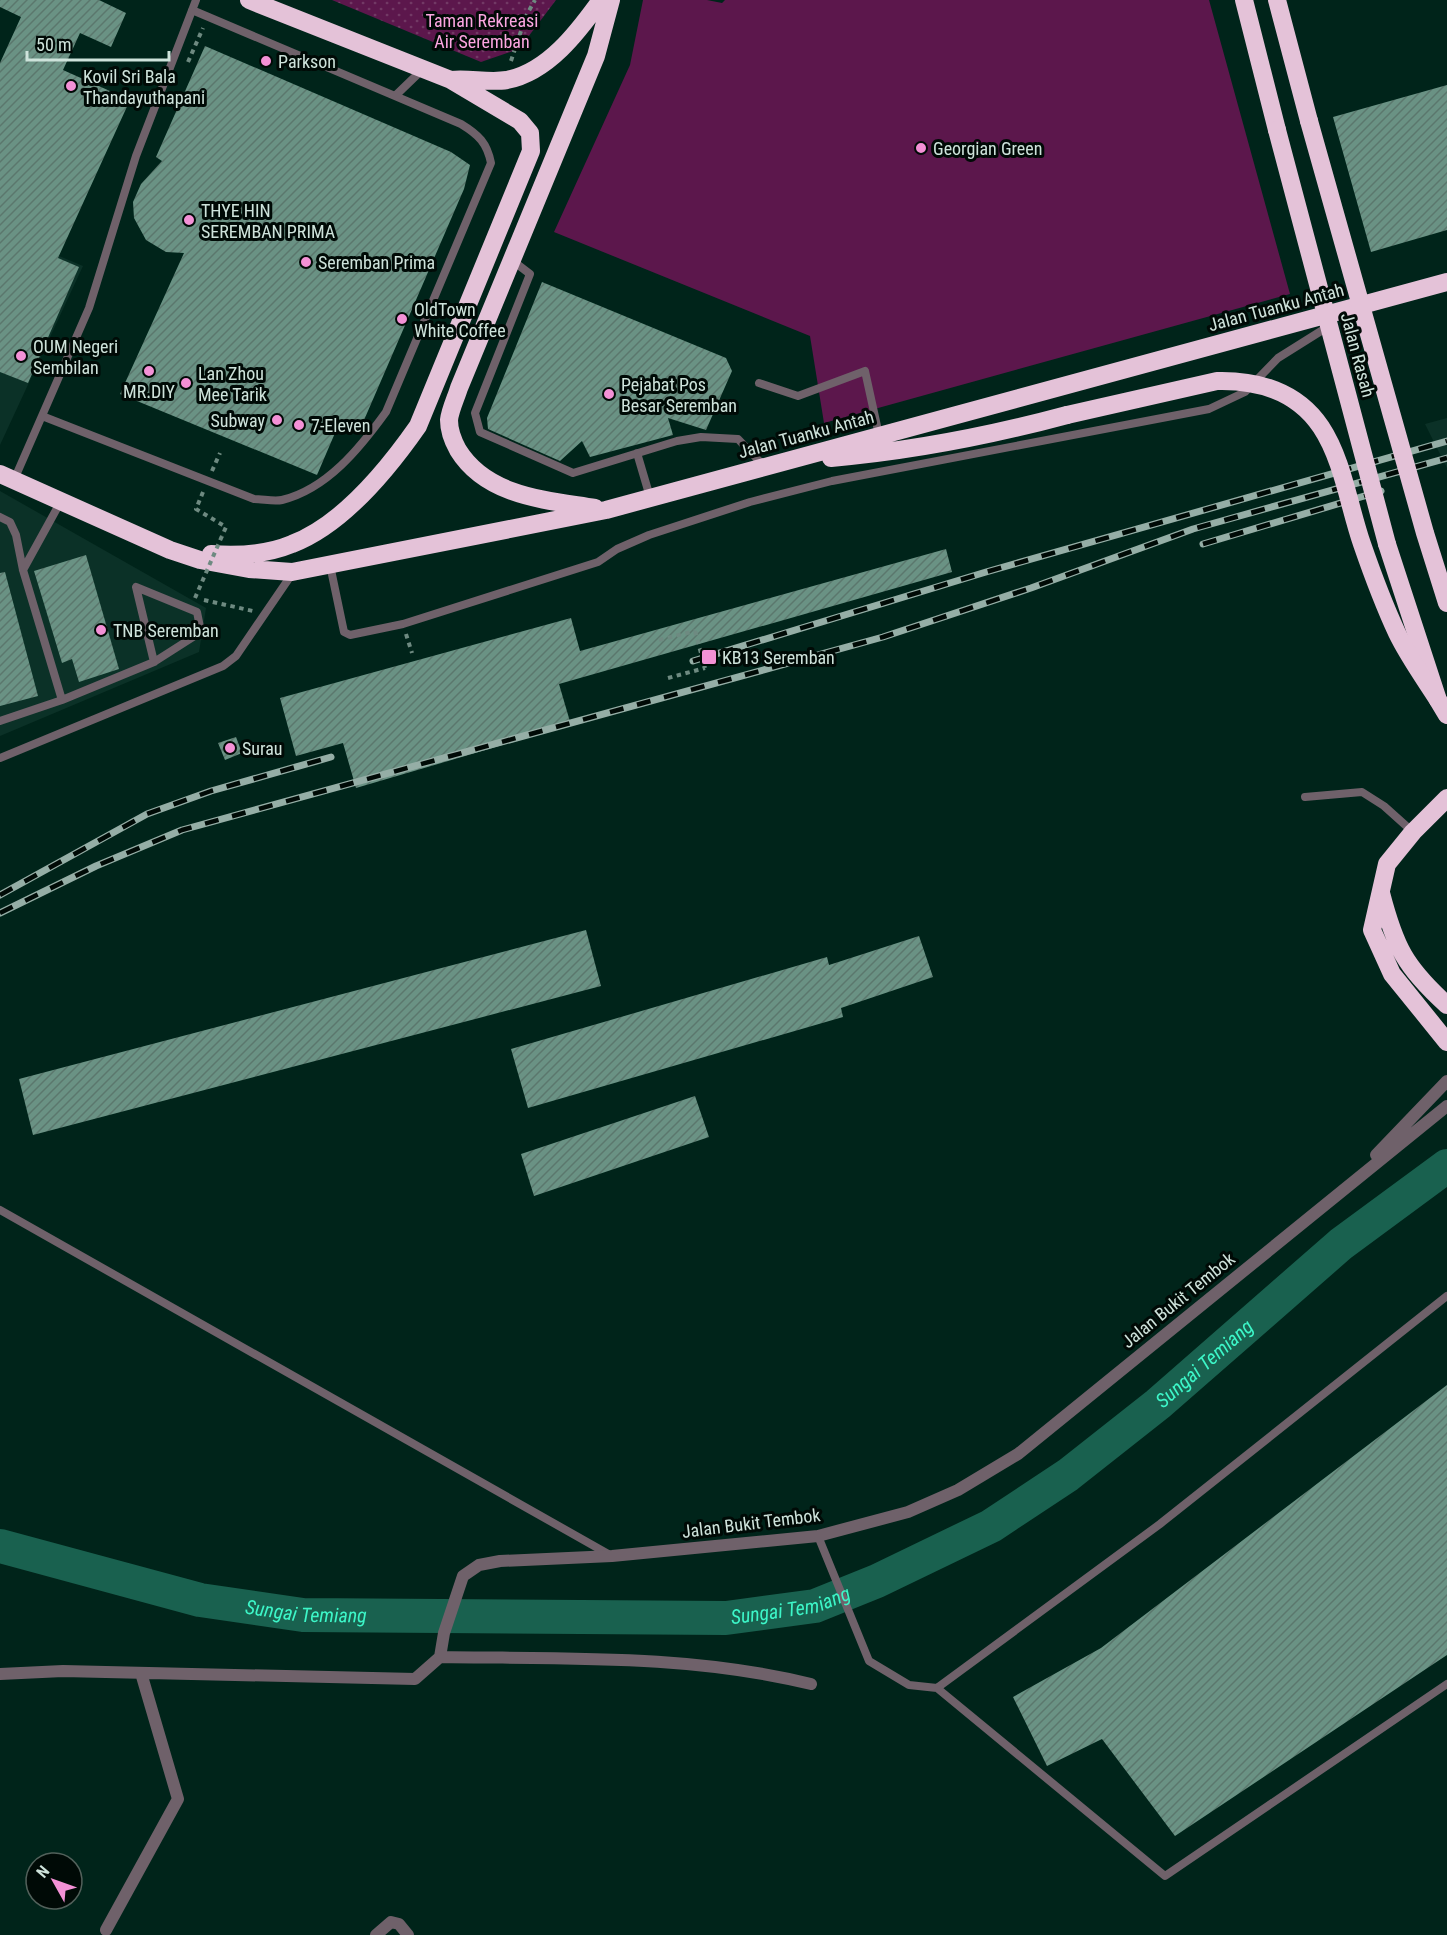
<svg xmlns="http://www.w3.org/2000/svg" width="1447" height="1935" font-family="'Roboto Condensed',sans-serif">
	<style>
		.built { fill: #0b3127 }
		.park { fill: url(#park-dots) }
		.pitch { fill: #5c174c }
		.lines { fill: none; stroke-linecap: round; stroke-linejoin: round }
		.river { stroke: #19614f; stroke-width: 34 }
		.building { fill: url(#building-hatch) }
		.path { stroke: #6e8a81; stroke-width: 4; stroke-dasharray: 4.5 4.5; stroke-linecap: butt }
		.lane { stroke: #6f616a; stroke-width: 8 }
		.street { stroke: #6f616a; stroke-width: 12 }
		.highway { stroke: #e4c2d8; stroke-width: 18 }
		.rail-casing { stroke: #95aea6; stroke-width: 7 }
		.rail { stroke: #000a06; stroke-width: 4.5; stroke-dasharray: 14; stroke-linecap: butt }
		.path-bridge { stroke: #6e8a81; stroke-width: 4; stroke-dasharray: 4.5 4.5; stroke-linecap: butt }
		.highway-bridge { stroke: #e4c2d8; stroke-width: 18 }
		.poi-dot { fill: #f391d6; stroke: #000a06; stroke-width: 2 }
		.labels { text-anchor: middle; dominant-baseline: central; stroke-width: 6; stroke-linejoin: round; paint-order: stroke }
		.park-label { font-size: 18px; fill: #fca6e1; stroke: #000a06 }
		.poi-label { font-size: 18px; fill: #cee3db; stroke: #000a06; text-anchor: start }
		.street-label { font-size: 18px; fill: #cee3db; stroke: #000a06 }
		.water-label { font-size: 20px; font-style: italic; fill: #3df6c8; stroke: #000a06 }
	</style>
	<defs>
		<pattern id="park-dots" width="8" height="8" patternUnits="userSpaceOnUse" patternTransform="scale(1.5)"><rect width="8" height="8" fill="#5c174c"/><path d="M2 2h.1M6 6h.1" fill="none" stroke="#723965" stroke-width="1.8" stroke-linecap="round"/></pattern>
		<pattern id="building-hatch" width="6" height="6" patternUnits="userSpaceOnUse" patternTransform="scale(1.5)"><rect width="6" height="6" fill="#6a9284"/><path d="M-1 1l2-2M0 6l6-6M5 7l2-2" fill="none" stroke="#5b776d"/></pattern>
	</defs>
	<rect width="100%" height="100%" fill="#00241a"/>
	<path class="built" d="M 0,231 L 83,266 L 0,445 Z
		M 1447,418 L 1447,468 L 1425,424 Z
		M 0,491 L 206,608 L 199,652 L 0,736 Z"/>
	<path class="park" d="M 332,0 L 556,0 L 519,49 L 481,62 Z"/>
	<path class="pitch" d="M 643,0 L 707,0 L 722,3 L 725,0 L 1209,0 L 1290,294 L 824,423 L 810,336 L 554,232 L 630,65 Z"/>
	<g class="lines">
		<path class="river" id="s1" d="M 0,1546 L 200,1600 L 303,1615 L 726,1618 L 815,1606 L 877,1581 L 991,1526 L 1068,1475 L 1158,1404 L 1341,1244 L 1447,1166"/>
	</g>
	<path class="building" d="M 0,0 L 99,0 L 126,13 L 111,47 L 80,33 L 63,70 L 130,100 L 58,258 L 79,267 L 28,383 L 0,372 L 0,63 L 21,17 L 0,7 Z
		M 205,46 L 451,152 L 470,165 L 464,189 L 358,434 L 338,426 L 317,475 L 120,394 L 184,253 L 166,252 L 146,240 L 134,218 L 133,202 L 141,184 L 162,161 L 156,157 Z
		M 1447,85 L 1447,230 L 1371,252 L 1333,117 Z
		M 542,282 L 726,358 L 732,371 L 706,430 L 668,418 L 673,435 L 590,457 L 582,441 L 560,461 L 488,429 L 487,418 Z
		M 946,549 L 952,572 L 559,684 L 571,725 L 356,788 L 343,743 L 296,756 L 280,698 L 571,618 L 580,651 Z
		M 86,555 L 119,669 L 79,682 L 72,659 L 62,663 L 34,571 Z
		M 5,572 L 38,696 L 0,706 L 0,573 Z
		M 236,737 L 242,753 L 225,760 L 218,743 Z
		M 586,930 L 601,986 L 33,1135 L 19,1079 Z
		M 919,936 L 933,977 L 841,1008 L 843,1017 L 528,1108 L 511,1049 L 827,957 L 829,965 Z
		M 695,1096 L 709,1137 L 534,1196 L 521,1154 Z
		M 1447,1385 L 1447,1655 L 1175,1836 L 1102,1739 L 1047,1766 L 1013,1697 L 1101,1648 Z"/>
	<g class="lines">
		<path class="path" d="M 511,61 L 526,16 L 535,0
			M 188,62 L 203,28
			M 212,471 L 220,453
			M 203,492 L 196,509 L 226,527 L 222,536
			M 204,600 L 253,611
			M 406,634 L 412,653
			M 659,640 L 695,631
			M 668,678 L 705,668"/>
		<path class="lane" d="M 395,96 L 422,70
			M 513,261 L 530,274 L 475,413 L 480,432 L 573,473 L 677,441 L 701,437 L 738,439 L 764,466
			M 759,383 L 798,396 L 865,371 L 879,435
			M 42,416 L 254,499 C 263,499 274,502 282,500 C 327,489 360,448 386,412 L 491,163 C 487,143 479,135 461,124 L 192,10
			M 637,453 L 650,497
			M 14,480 L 89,308 L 136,156 L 196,0
			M 0,517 L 10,522 L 16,535 L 23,570 L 62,700
			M 330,565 L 344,632 L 350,635 L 403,624 L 598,562 L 617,549 L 649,535 L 750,502 L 832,481 L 1209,409 L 1245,392 L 1278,358 L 1329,326
			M 23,570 L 61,501
			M 0,721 L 62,700 L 154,662 L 201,632 L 197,612 L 136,587 L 154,662
			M 0,758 L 223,666 L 236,656 L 292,574
			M 1305,797 L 1362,792 L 1384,806 L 1413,832
			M 0,1210 L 610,1555
			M 818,1536 L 869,1661 L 909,1685 L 937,1688 L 1165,1876 L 1447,1684
			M 937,1688 L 1160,1524 L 1447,1296"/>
		<path class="street" d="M 1376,1155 L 1447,1081
			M 440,1657 L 444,1633 L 463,1576 L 479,1565 L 500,1561 L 612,1556 L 818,1536 L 908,1512 L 958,1490 L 1018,1454 L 1447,1106
			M 0,1674 L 63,1671 L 415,1679 L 440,1657 C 565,1659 689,1654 811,1684
			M 106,1930 L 178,1799 L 141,1673
			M 376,1935 L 391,1922 L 399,1924 L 408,1935"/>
		<path class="highway" d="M 1244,0 L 1277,130
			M 1277,0 L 1309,121
			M 451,80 C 469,78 489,83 507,80 C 548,72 578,32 601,0
			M 831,458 C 911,451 989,436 1067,415
			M 0,474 L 170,550 L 200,560 L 249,569 L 292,572 L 606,510 L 1447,282
			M 595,508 C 547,500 487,497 458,450 C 453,441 449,431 449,420 C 450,410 456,398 459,388 L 596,56 L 611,0
			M 1387,544 L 1438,700 L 1447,715
			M 211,554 C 237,556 268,554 292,544 C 342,525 388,469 418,426 L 531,151 L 530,133 L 520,121 L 451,80 L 249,0
			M 1447,798 L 1413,832 L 1387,864 L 1372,930 L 1392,974 L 1447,1042
			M 1381,893 C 1395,947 1405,967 1447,1005"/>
		<g class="rail-casing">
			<path id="rail" d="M 1203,544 L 1381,491
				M 693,661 L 986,572 L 1447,441
				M 0,895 L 147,814 L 211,791 L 331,757
				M 0,913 L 96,866 L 182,830 L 883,637 L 1031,588 L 1193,529 L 1447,458"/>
		</g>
		<use href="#rail" class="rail"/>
		<path class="path-bridge" d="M 195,598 L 222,536
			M 695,631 L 705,668"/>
		<path class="highway-bridge" d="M 1309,121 L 1425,533 L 1447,603
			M 1277,130 L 1387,544
			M 1067,415 L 1217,381 C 1257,380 1297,391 1321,427 C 1343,460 1349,507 1362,544 C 1372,573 1384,605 1397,633 C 1408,656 1424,678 1438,700"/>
	</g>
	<g class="poi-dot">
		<circle cx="266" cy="61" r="6"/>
		<circle cx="71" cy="86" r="6"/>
		<circle cx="921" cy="148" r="6"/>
		<circle cx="189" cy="220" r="6"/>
		<circle cx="306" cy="262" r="6"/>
		<circle cx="402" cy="319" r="6"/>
		<circle cx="21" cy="356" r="6"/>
		<circle cx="149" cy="371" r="6"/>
		<circle cx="186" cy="383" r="6"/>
		<circle cx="609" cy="394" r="6"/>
		<circle cx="277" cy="420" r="6"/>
		<circle cx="299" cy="425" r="6"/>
		<circle cx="101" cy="630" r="6"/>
		<rect x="701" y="649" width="16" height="16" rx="3"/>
		<circle cx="230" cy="748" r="6"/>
	</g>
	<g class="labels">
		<g class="park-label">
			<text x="482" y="20">Taman Rekreasi<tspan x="482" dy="21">Air Seremban</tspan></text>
		</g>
		<g class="poi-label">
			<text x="278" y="61">Parkson</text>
			<text x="83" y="76">Kovil Sri Bala<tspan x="83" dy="21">Thandayuthapani</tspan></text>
			<text x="933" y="148">Georgian Green</text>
			<text x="201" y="210">THYE HIN<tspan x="201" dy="21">SEREMBAN PRIMA</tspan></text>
			<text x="318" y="262">Seremban Prima</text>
			<text x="414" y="309">OldTown<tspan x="414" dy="21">White Coffee</tspan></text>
			<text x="33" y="346">OUM Negeri<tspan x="33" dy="21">Sembilan</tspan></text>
			<text x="198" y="373">Lan Zhou<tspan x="198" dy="21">Mee Tarik</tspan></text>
			<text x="621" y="384">Pejabat Pos<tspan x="621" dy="21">Besar Seremban</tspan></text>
			<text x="149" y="391" text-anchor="middle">MR.DIY</text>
			<text x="265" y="420" text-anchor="end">Subway</text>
			<text x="311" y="425">7-Eleven</text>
			<text x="113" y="630">TNB Seremban</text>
			<text x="722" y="657">KB13 Seremban</text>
			<text x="242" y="748">Surau</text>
		</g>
		<g class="street-label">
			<text transform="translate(1276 307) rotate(-15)">Jalan Tuanku Antah</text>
			<text transform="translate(1358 355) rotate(75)">Jalan Rasah</text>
			<text transform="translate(806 434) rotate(-15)">Jalan Tuanku Antah</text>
			<text transform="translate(1178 1300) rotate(-39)">Jalan Bukit Tembok</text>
			<text transform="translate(751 1523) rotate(-7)">Jalan Bukit Tembok</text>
		</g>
		<g class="water-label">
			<text stroke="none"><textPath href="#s1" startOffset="1286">Sungai Temiang</textPath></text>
			<text stroke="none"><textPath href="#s1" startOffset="800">Sungai Temiang</textPath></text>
			<text stroke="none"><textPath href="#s1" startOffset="314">Sungai Temiang</textPath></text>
		</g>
	</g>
	<g transform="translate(54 1881) rotate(310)"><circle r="28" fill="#000a06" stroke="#52615b" stroke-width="1.5"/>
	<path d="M0-4.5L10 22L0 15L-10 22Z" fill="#f391d6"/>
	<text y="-9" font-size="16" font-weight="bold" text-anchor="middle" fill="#cee3db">N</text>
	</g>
	<path d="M27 51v9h142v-9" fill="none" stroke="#cee3db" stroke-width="3"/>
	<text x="36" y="51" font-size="18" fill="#cee3db" stroke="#000a06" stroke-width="4.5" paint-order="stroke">50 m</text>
</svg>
